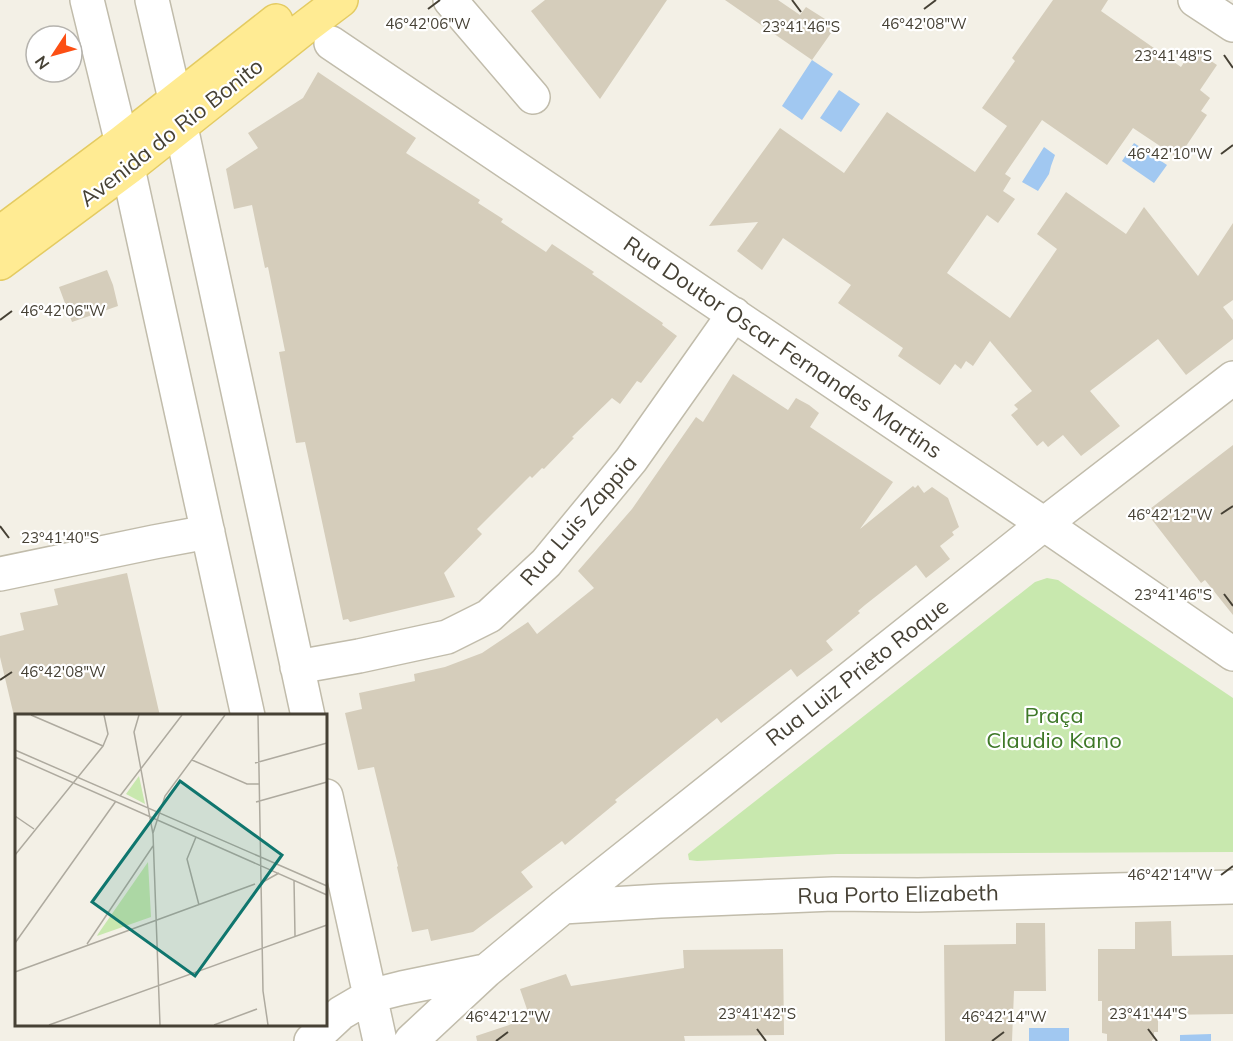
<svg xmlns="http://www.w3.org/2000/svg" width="1233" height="1041" font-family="Mulish,sans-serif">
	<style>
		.green { fill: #c8e8ae }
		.water { fill: #a1c8f1 }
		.building { fill: #d5cdbb }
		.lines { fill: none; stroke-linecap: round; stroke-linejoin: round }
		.minor-casing { stroke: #c1bcab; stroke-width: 36 }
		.major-casing { stroke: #e4cb62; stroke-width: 36 }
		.minor { stroke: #fff; stroke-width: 33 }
		.major { stroke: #ffeb93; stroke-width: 33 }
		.ticks { fill: none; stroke: #464135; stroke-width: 2 }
		.labels { text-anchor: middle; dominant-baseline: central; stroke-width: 4.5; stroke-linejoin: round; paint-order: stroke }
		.street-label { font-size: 22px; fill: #464135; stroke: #fff }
		.park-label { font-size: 22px; fill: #3e7828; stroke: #fff }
		.inset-road { fill: none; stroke: #aeaa9f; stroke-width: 1.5 }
		.view { fill: #0f766e; fill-opacity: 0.15; stroke: #0f766e; stroke-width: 3 }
		.inset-edge { fill: none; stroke: #464135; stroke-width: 3 }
		.ticks-label { font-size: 15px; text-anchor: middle; fill: #464135; stroke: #fff; stroke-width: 4.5; stroke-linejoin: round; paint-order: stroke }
	</style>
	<rect width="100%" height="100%" fill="#f3f0e6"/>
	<path class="green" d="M 1047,578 L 1058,580 L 1077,593 L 1233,698 L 1233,852 L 837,854 L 697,861 L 689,860 L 688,854 L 698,846 L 1035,582 Z"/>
	<path class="water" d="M 812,60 L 833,74 L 802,120 L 782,106 Z
		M 839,90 L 860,104 L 841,132 L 820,118 Z
		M 1134,143 L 1167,165 L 1154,183 L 1122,161 Z
		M 1044,147 L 1055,155 L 1051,166 L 1049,174 L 1038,191 L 1022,182 Z
		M 1029,1028 L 1069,1028 L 1069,1041 L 1029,1041 Z
		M 1211,1034 L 1211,1041 L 1180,1041 L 1180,1035 Z"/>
	<path class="building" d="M 545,0 L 667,0 L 600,99 L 531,11 Z
		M 725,0 L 778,0 L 800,15 L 806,7 L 836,26 L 812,60 Z
		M 1053,0 L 1108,0 L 1101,11 L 1181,67 L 1193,49 L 1217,65 L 1200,90 L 1210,98 L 1201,111 L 1207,115 L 1178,158 L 1133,128 L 1107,165 L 1042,120 L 1005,174 L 1011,178 L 1003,191 L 1015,199 L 998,223 L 987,215 L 947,273 L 1010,318 L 1057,249 L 1037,234 L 1066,192 L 1126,234 L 1144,207 L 1198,276 L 1233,223 L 1233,300 L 1223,307 L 1233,320 L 1233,339 L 1186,375 L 1158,339 L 1090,391 L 1120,426 L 1081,456 L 1063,435 L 1048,447 L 1043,441 L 1037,446 L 1011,415 L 1018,409 L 1014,405 L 1032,391 L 990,341 L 973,366 L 966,361 L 961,369 L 955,364 L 940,385 L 898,356 L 903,348 L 838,303 L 851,285 L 783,238 L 762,270 L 737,251 L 758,222 L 709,226 L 780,128 L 844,173 L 887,112 L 975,172 L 1007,126 L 982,108 L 1015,61 L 1012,58 Z
		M 318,72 L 416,138 L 406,153 L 480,200 L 478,203 L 503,219 L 501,222 L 546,252 L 552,244 L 594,272 L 592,274 L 663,323 L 662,325 L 677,336 L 641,383 L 637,381 L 620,404 L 612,398 L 572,437 L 574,438 L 544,469 L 542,468 L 532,478 L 530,476 L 477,529 L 482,534 L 444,573 L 455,597 L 350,622 L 348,619 L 343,620 L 305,442 L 296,443 L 279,352 L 285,351 L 268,267 L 265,268 L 252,205 L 234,209 L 226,169 L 258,148 L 248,133 L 303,98 Z
		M 107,270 L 113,285 L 118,306 L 72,322 L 59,287 Z
		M 733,374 L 788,410 L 796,398 L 809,405 L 819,413 L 810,427 L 893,482 L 860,529 L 913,486 L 915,488 L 918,485 L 924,493 L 932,487 L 948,498 L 959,527 L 952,532 L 954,535 L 940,546 L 950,559 L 926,578 L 916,565 L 865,605 L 858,611 L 860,613 L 826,641 L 833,650 L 797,677 L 791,669 L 721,723 L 717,718 L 615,800 L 617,802 L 565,845 L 562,841 L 521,872 L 533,887 L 473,932 L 431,941 L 428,929 L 412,932 L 397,867 L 398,866 L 374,767 L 358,770 L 345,713 L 362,709 L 359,693 L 415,681 L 414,674 L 445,667 L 482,653 L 528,622 L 537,634 L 594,588 L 578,571 L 632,509 L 696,417 L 703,422 Z
		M 1233,445 L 1233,615 L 1205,580 L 1201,583 L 1146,512 Z
		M 127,573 L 160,716 L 14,716 L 0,657 L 0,636 L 24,630 L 20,613 L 58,605 L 54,589 Z
		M 1171,921 L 1172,956 L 1233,955 L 1233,1014 L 1158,1015 L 1158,1032 L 1154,1032 L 1154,1039 L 1152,1040 L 1152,1041 L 1107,1041 L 1107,1034 L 1102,1033 L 1102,1001 L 1098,1001 L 1098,949 L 1135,949 L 1135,922 Z
		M 1016,923 L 1045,923 L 1046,991 L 1014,991 L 1012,1041 L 945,1041 L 944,945 L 1016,944 Z
		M 783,949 L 784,1035 L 684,1036 L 685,1041 L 477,1041 L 476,1036 L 530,1018 L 520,989 L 566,974 L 571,986 L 684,968 L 683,950 Z"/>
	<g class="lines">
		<g class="minor-casing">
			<path id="minor" d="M 87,0 L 128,168 L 248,716
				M 152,0 L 175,99 L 308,716
				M 450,0 L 533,97
				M 1195,0 L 1233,25
				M 331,43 L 1044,524 L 1233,654
				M 0,574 L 154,542 L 208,532
				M 297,667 L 359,656 L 447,637 L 489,616 L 546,563 L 631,460 L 734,314
				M 326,796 L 380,1041
				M 563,907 L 660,901 L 833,894 L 918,895 L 1233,887
				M 311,1041 L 341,1013 L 370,996 L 402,988 L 485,971
				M 411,1041 L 486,971 L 563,907 L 1044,524 L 1233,378"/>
		</g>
		<g class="major-casing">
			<path id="major" d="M 0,233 L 122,142 L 276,21
				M 0,263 L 128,168 L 308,25 L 341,0"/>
		</g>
		<use href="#minor" class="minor"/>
		<use href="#major" class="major"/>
	</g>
	<path class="ticks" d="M 792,0 L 801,12M 428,9 L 440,0M 924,9 L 936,0M 1224,55 L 1233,68M 1221,154 L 1233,145M 0,320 L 12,311M 1221,514 L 1233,506M 0,526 L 9,538M 1224,594 L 1233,606M 0,680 L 12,672M 1221,875 L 1233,866M 757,1029 L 766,1041M 1148,1029 L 1157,1041M 496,1041 L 508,1032M 992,1041 L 1004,1032"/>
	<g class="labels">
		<g class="street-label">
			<text transform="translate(171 132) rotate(-38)">Avenida do Rio Bonito</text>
			<text transform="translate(783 347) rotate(34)">Rua Doutor Oscar Fernandes Martins</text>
			<text transform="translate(578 520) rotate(-49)">Rua Luis Zappia</text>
			<text transform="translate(857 672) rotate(-38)">Rua Luiz Prieto Roque</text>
			<text transform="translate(898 894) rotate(-1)">Rua Porto Elizabeth</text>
		</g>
		<g class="park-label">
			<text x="1054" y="715">Praça<tspan x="1054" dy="25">Claudio Kano</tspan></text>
		</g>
	</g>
	<g transform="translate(15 714)">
		<rect width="312" height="312" fill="#f3f0e6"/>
		<path d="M 124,62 L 130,90 L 111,80 ZM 133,148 L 136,203 L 82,222 L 83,220 Z" fill="#c8e8ae"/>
		<path class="inset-road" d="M 16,1 L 88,32M 124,1 L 119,18 L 138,120 L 145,311M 243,1 L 248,277 L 253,311M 0,36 L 312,172M 0,43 L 312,181M 177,46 L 232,70 L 244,70M 240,49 L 312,29M 105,82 L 167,1M 241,88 L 312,68M 0,102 L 19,115M 138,119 L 150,82 L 210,1M 181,123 L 172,145 L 184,191M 0,141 L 88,32 L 93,20 L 89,1M 279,166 L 280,222M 246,169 L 264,159M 0,229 L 101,87M 72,230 L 138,132M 0,258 L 240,170M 34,311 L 312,211M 199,311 L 242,295"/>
		<path class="view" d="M 165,67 L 267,141 L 180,262 L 77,188 Z"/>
		<rect width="312" height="312" class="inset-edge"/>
	</g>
	<g class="ticks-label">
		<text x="428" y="29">46°42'06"W</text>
		<text x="924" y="29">46°42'08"W</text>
		<text x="801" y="32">23°41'46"S</text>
		<text x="1173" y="61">23°41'48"S</text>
		<text x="1170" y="159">46°42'10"W</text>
		<text x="63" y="316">46°42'06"W</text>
		<text x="1170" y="520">46°42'12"W</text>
		<text x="60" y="543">23°41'40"S</text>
		<text x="1173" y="600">23°41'46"S</text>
		<text x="63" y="677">46°42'08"W</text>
		<text x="1170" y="880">46°42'14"W</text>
		<text x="757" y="1019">23°41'42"S</text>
		<text x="1148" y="1019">23°41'44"S</text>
		<text x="508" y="1022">46°42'12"W</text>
		<text x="1004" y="1022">46°42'14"W</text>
	</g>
	<g transform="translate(54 54) rotate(234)"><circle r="28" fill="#ffffff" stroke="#b5b3ae" stroke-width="1.5"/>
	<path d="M0-4.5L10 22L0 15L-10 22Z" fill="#fc4f14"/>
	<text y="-9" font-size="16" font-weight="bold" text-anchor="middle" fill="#464135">N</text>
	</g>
</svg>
